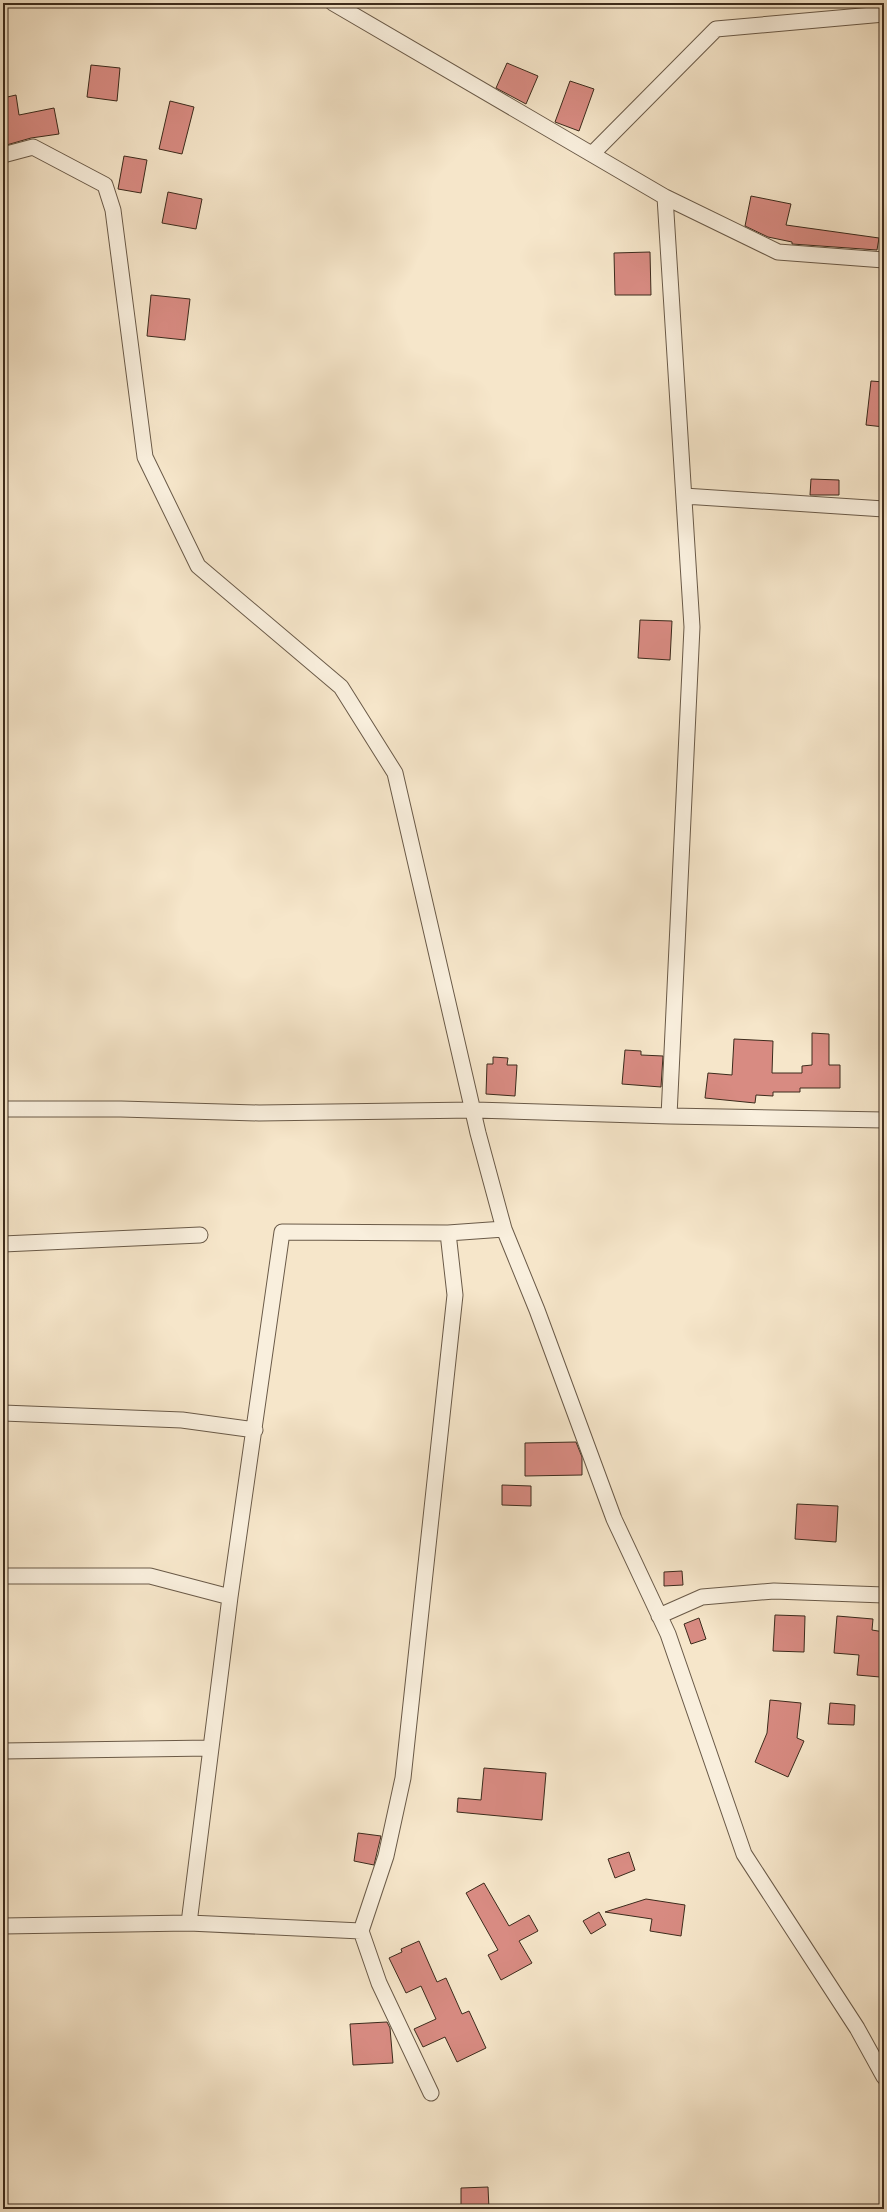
<svg xmlns="http://www.w3.org/2000/svg" width="887" height="2212" font-family="'IM FELL French Canon',serif">
	<style>
		.building { fill: #d88b82; stroke: #3c2b1c }
		.lines { fill: none; stroke-linecap: round; stroke-linejoin: round }
		.minor-casing { stroke: #6a5a48; stroke-width: 17 }
		.minor { stroke: #f9efdd; stroke-width: 15 }
	</style>
	<rect width="100%" height="100%" fill="#f6e6ca"/>
	<filter id="stains"><feTurbulence type="fractalNoise" baseFrequency=".005" numOctaves="4"/><feColorMatrix values="0 0 0 0 .2 0 0 0 0 .09 0 0 0 0 .02 0 0 0 .5 -.17"/></filter>
	<radialGradient id="worn" r=".72"><stop offset=".6" stop-color="#630" stop-opacity="0"/><stop offset="1" stop-color="#630" stop-opacity=".3"/></radialGradient>
	<path class="building" d="M 507,63 L 538,76 L 526,104 L 496,88 Z
		M 91,65 L 120,68 L 117,101 L 87,97 Z
		M 570,81 L 594,89 L 579,131 L 555,122 Z
		M 16,95 L 19,115 L 54,108 L 59,134 L 31,138 L 3,146 L 3,98 Z
		M 170,101 L 194,107 L 182,154 L 159,149 Z
		M 124,156 L 147,160 L 141,193 L 118,189 Z
		M 168,192 L 202,199 L 196,229 L 162,223 Z
		M 751,196 L 791,204 L 786,225 L 879,238 L 877,250 L 792,244 L 792,242 L 768,237 L 745,226 Z
		M 650,252 L 651,295 L 615,295 L 614,253 Z
		M 151,295 L 190,299 L 185,340 L 147,336 Z
		M 871,381 L 884,382 L 884,427 L 866,425 Z
		M 811,479 L 839,480 L 839,495 L 810,495 Z
		M 640,620 L 672,621 L 670,660 L 638,658 Z
		M 812,1033 L 829,1034 L 829,1065 L 840,1065 L 840,1088 L 800,1088 L 800,1092 L 773,1092 L 773,1096 L 756,1095 L 755,1103 L 705,1098 L 708,1073 L 732,1075 L 734,1039 L 773,1041 L 772,1073 L 802,1073 L 802,1066 L 812,1065 Z
		M 625,1050 L 641,1051 L 641,1055 L 663,1056 L 661,1087 L 622,1084 Z
		M 493,1057 L 508,1058 L 507,1065 L 517,1065 L 515,1096 L 486,1094 L 487,1064 L 493,1064 Z
		M 576,1442 L 582,1457 L 582,1475 L 525,1476 L 525,1443 Z
		M 502,1485 L 531,1486 L 531,1506 L 502,1505 Z
		M 797,1504 L 838,1506 L 836,1542 L 795,1539 Z
		M 682,1571 L 683,1585 L 664,1586 L 664,1572 Z
		M 775,1615 L 805,1616 L 804,1652 L 773,1651 Z
		M 837,1616 L 873,1619 L 872,1630 L 884,1632 L 880,1677 L 857,1675 L 859,1655 L 834,1653 Z
		M 699,1618 L 706,1639 L 691,1644 L 684,1624 Z
		M 770,1700 L 801,1703 L 797,1738 L 804,1741 L 788,1777 L 755,1762 L 767,1733 Z
		M 830,1703 L 855,1705 L 854,1725 L 828,1724 Z
		M 484,1768 L 546,1773 L 542,1820 L 457,1812 L 458,1798 L 481,1800 Z
		M 358,1833 L 381,1836 L 374,1865 L 354,1861 Z
		M 629,1852 L 635,1870 L 615,1878 L 608,1859 Z
		M 484,1883 L 509,1926 L 529,1915 L 538,1931 L 519,1941 L 532,1963 L 501,1980 L 488,1955 L 498,1950 L 466,1893 Z
		M 646,1899 L 685,1905 L 681,1936 L 650,1931 L 652,1919 L 605,1912 Z
		M 599,1912 L 606,1925 L 591,1934 L 583,1921 Z
		M 419,1941 L 437,1982 L 446,1978 L 462,2014 L 469,2011 L 486,2048 L 457,2062 L 445,2037 L 423,2047 L 414,2029 L 436,2019 L 421,1986 L 406,1993 L 389,1958 L 402,1952 L 401,1949 Z
		M 387,2022 L 390,2028 L 393,2063 L 353,2065 L 350,2024 Z
		M 488,2187 L 489,2209 L 461,2209 L 461,2188 Z"/>
	<g class="lines">
		<g class="minor-casing">
			<path id="minor" d="M 333,3 L 665,197 L 778,252 L 884,260
				M 592,154 L 716,29 L 884,14
				M 3,155 L 33,147 L 105,185 L 113,210 L 145,457 L 198,566 L 341,687 L 395,773 L 478,1133 L 504,1229 L 537,1310 L 614,1519 L 668,1634 L 744,1854 L 857,2028 L 884,2077
				M 665,197 L 692,627 L 669,1116
				M 684,496 L 884,509
				M 3,1109 L 121,1109 L 259,1113 L 474,1110 L 669,1116 L 884,1120
				M 3,1244 L 200,1235
				M 3,1413 L 182,1420 L 255,1430
				M 3,1576 L 150,1576 L 230,1597
				M 659,1616 L 702,1597 L 774,1591 L 884,1595
				M 3,1751 L 210,1748
				M 189,1923 L 230,1597 L 282,1232 L 448,1233 L 504,1229
				M 3,1926 L 189,1923 L 361,1931
				M 431,2093 L 379,1983 L 361,1931 L 386,1856 L 403,1778 L 455,1295 L 448,1233"/>
		</g>
		<use href="#minor" class="minor"/>
	</g>
	<rect width="887" height="2212" fill="none" stroke="#f6e6ca" stroke-width="16"/>
	<rect x="4" y="4" width="879" height="2204" fill="none" stroke="#3c2b1c" stroke-width="2"/>
	<rect x="8" y="8" width="871" height="2196" fill="none" stroke="#3c2b1c"/>
	<rect width="100%" height="100%" filter="url(#stains)"/>
	<rect width="100%" height="100%" fill="url(#worn)"/>
</svg>
